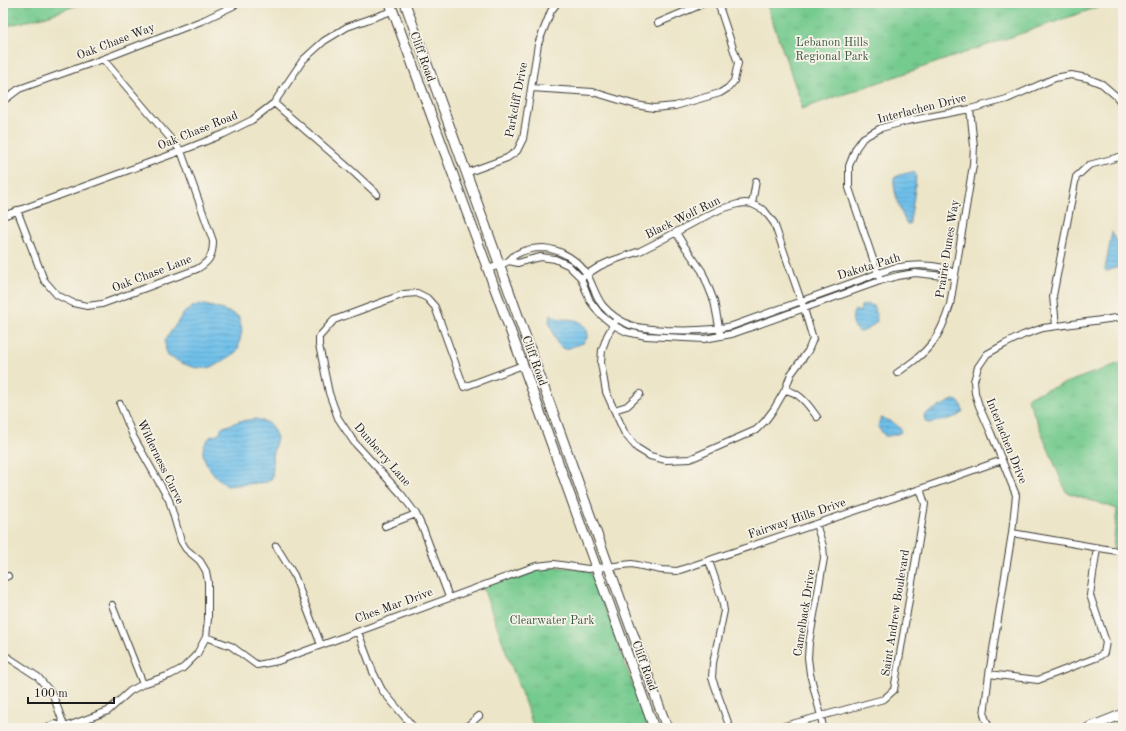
<svg xmlns="http://www.w3.org/2000/svg" width="1126" height="731" font-family="'Old Standard TT',serif">
	<style>
		.park { fill: url(#park-tufts); stroke: #487355 }
		.water { fill: url(#water-rules); stroke: #456e83 }
		.lines { fill: none; stroke-linecap: round; stroke-linejoin: round }
		.minor-casing { stroke: #3b3a36; stroke-width: 8 }
		.secondary-casing { stroke: #3b3a36; stroke-width: 11 }
		.minor { stroke: #fff; stroke-width: 6 }
		.secondary { stroke: #fff; stroke-width: 9 }
		.labels { text-anchor: middle; dominant-baseline: central; stroke-width: 3.5; stroke-linejoin: round; paint-order: stroke }
		.street-label { font-size: 12px; fill: #1c1c1c; stroke: #f7f3e8 }
		.park-label { font-size: 12px; fill: #3b5944; stroke: #f7f3e8 }
	</style>
	<defs>
		<pattern id="park-tufts" width="24" height="20" patternUnits="userSpaceOnUse"><rect width="24" height="20" fill="#74ca8e"/><path d="M3 7l-1-3M5 7V3M7 7l1-3M15 17l-1-3M17 17v-4M19 17l1-3" fill="none" stroke="#64ad7a"/></pattern>
		<pattern id="water-rules" width="6" height="5" patternUnits="userSpaceOnUse"><rect width="6" height="5" fill="#6ebfea"/><path d="M0 2.5h6" fill="none" stroke="#5fa4c8"/></pattern>
	</defs>
	<rect width="100%" height="100%" fill="#f7f3e8"/>
	<filter id="ink" filterUnits="userSpaceOnUse"><feTurbulence type="fractalNoise" baseFrequency=".025" numOctaves="2"/><feDisplacementMap in="SourceGraphic" scale="8" xChannelSelector="R" yChannelSelector="G"/><feConvolveMatrix kernelMatrix="1 2 1 2 8 2 1 2 1" color-interpolation-filters="sRGB"/></filter>
	<filter id="wash" filterUnits="userSpaceOnUse"><feTurbulence type="fractalNoise" baseFrequency=".012" numOctaves="4" result="noise"/><feDisplacementMap in="SourceGraphic" scale="16" xChannelSelector="R" yChannelSelector="G"/><feGaussianBlur stdDeviation="0.9" result="paint"/><feColorMatrix in="noise" values="0 0 0 0 0 0 0 0 0 0 0 0 0 0 0 0 0 1.4 0 .05"/><feComposite in="paint" operator="in"/></filter>
	<g filter="url(#wash)">
		<rect width="100%" height="100%" fill="#ece5c8"/>
		<path class="park" d="M 3,3 L 83,3 L 47,16 L 3,27 Z
			M 766,3 L 1110,3 L 801,109 L 801,102 Z
			M 1123,362 L 1123,551 L 1113,549 L 1117,509 L 1066,492 L 1027,397 Z
			M 536,566 L 588,569 L 596,582 L 648,728 L 534,728 L 482,585 Z"/>
		<path class="water" d="M 912,172 C 913,172 914,172 915,173 C 918,176 911,215 910,221 L 910,224 L 907,224 C 900,212 893,191 894,178 L 899,175 Z
			M 1112,232 L 1123,252 L 1123,263 L 1120,266 L 1108,271 L 1105,270 Z
			M 200,304 C 214,307 226,310 239,317 L 242,331 L 238,349 L 236,352 C 230,356 224,361 218,364 C 201,374 183,364 168,356 L 166,352 L 165,340 L 184,313 L 192,307 Z
			M 869,304 L 873,306 L 876,312 L 877,321 C 873,326 866,331 860,332 C 853,328 850,316 855,310 L 860,312 L 861,306 L 864,305 Z
			M 551,314 C 559,324 572,315 581,323 C 586,327 588,330 588,337 L 583,343 L 566,349 L 562,348 L 557,343 L 549,321 Z
			M 953,400 C 960,400 961,405 963,411 C 959,419 938,421 929,423 L 926,422 L 924,417 L 925,414 Z
			M 881,418 C 889,421 896,422 901,430 L 900,433 L 889,436 L 885,436 L 878,427 L 879,422 Z
			M 256,419 L 269,423 L 275,433 L 277,438 L 272,456 L 273,466 L 272,478 L 267,482 L 227,486 C 217,479 202,463 203,450 C 203,447 205,444 207,441 C 209,438 210,436 214,435 L 215,436 L 221,431 L 221,428 L 240,421 Z"/>
	</g>
	<g filter="url(#ink)">
		<g class="lines">
			<g class="minor-casing">
				<path id="minor" d="M 658,23 L 705,3
					M 531,88 L 593,92 L 636,105 L 654,108 L 675,106 L 720,93 L 728,88 L 734,81 L 738,63 L 718,3
					M 3,101 L 19,89 L 103,59 L 204,20 L 233,6 L 237,3
					M 274,103 L 350,169 L 377,194
					M 466,173 L 507,158 L 517,151 L 523,139 L 538,44 L 551,11 L 557,3
					M 752,204 L 756,181
					M 17,210 L 44,280 L 57,295 L 73,303 L 87,306 L 102,304 L 197,269 C 209,262 213,256 213,241 L 181,151 L 103,59
					M 3,216 L 181,151 L 224,134 L 252,120 L 274,103 L 303,60 L 324,41 L 347,27 L 392,11
					M 676,232 L 683,244 L 702,271 L 714,301 L 720,332
					M 509,261 L 518,263 L 528,260 L 541,257 L 555,259 L 568,265 L 581,278 L 590,301 L 600,314 L 613,325 L 627,332 L 646,336 L 704,339 L 732,334 L 880,281 L 898,276 L 915,273 L 943,276 L 955,274
					M 488,269 C 494,267 501,265 507,262 C 511,260 513,255 517,254 C 524,250 535,248 543,248 C 561,249 579,261 588,276 C 593,286 596,297 603,306 C 610,314 620,321 630,325 C 641,329 654,329 666,330 C 688,331 710,331 732,326 L 893,268 C 909,265 927,264 944,268 C 947,269 951,272 955,274
					M 879,277 L 849,188 L 849,166 L 856,148 L 863,138 L 881,128 L 907,121 L 970,109 L 1007,99 L 1055,78 L 1071,75 L 1087,78 L 1102,84 L 1116,96 L 1123,105
					M 581,278 L 600,266 L 611,261 L 640,251 L 654,244 L 706,216 L 721,209 L 738,204 L 745,203 L 752,204 L 764,210 L 774,223 L 805,312 L 813,339 L 808,351 L 791,374 L 785,390 L 774,409 L 765,421 L 756,430 L 690,459 L 666,460 L 650,456 L 637,448 L 625,434 L 606,392 L 601,363 L 602,350 L 607,336 L 617,318
					M 1056,326 L 1053,296 L 1076,177 L 1089,165 L 1123,156
					M 897,373 C 910,364 923,355 933,342 C 941,331 946,318 950,305 L 973,165 L 974,146 L 970,109
					M 785,390 C 800,392 809,406 817,417
					M 614,410 L 627,406 L 640,394
					M 816,524 L 823,546 L 824,558 L 809,643 L 808,658 L 810,674 L 821,716 L 823,728
					M 385,526 L 416,514
					M 1012,533 L 1123,552
					M 276,546 L 294,575 L 321,645
					M 709,561 L 722,599 L 724,611 L 713,663 L 712,678 L 730,728
					M 3,578 L 8,576
					M 449,597 L 424,531 L 416,514 L 402,495 L 354,442 L 338,418 L 329,393 L 319,345 L 319,337 L 334,320 L 404,294 L 417,293 L 427,298 L 435,307 L 464,387 L 523,365
					M 112,605 L 143,684
					M 358,632 L 373,672 L 382,690 L 414,728
					M 206,637 L 231,646 L 257,665 L 278,661 L 536,566 L 554,564 L 588,569 L 632,564 L 661,570 L 677,571 L 920,489 L 1002,460
					M 3,654 L 38,677 L 53,695 L 65,728
					M 989,674 L 1038,680 L 1098,657 L 1104,653 L 1106,642 L 1090,595 L 1097,548
					M 45,728 L 55,724 L 65,727 L 108,711 L 130,691 L 143,684 L 170,675 L 183,668 L 197,654 L 206,637 L 208,619 L 208,582 L 206,571 L 200,561 L 186,549 L 181,541 L 169,500 L 133,436 L 120,404
					M 465,728 L 479,716
					M 777,728 L 884,699 L 894,690 L 925,504 L 920,489
					M 989,728 L 984,715 L 989,674 L 1012,533 L 1016,495 L 991,433 L 979,406 L 975,393 L 974,381 L 978,367 L 987,354 L 1005,344 L 1023,335 L 1043,328 L 1123,317"/>
			</g>
			<g class="secondary-casing">
				<path id="secondary" d="M 390,3 L 523,365 L 654,728
					M 405,3 L 667,728
					M 1088,728 L 1123,714"/>
			</g>
			<use href="#minor" class="minor"/>
			<use href="#secondary" class="secondary"/>
		</g>
	</g>
	<g class="labels">
		<g class="street-label">
			<text transform="translate(116 42) rotate(-21)">Oak Chase Way</text>
			<text transform="translate(422 57) rotate(70)">Cliff Road</text>
			<text transform="translate(517 100) rotate(-79)">Parkcliff Drive</text>
			<text transform="translate(922 109) rotate(-14)">Interlachen Drive</text>
			<text transform="translate(198 131) rotate(-22)">Oak Chase Road</text>
			<text transform="translate(683 218) rotate(-26)">Black Wolf Run</text>
			<text transform="translate(948 249) rotate(-81)">Prairie Dunes Way</text>
			<text transform="translate(869 267) rotate(-17)">Dakota Path</text>
			<text transform="translate(152 274) rotate(-21)">Oak Chase Lane</text>
			<text transform="translate(534 361) rotate(70)">Cliff Road</text>
			<text transform="translate(1006 441) rotate(68)">Interlachen Drive</text>
			<text transform="translate(382 455) rotate(49)">Dunberry Lane</text>
			<text transform="translate(160 462) rotate(64)">Wilderness Curve</text>
			<text transform="translate(797 519) rotate(-19)">Fairway Hills Drive</text>
			<text transform="translate(394 606) rotate(-20)">Ches Mar Drive</text>
			<text transform="translate(805 613) rotate(-81)">Camelback Drive</text>
			<text transform="translate(896 613) rotate(-81)">Saint Andrew Boulevard</text>
			<text transform="translate(644 666) rotate(70)">Cliff Road</text>
		</g>
		<g class="park-label">
			<text x="832" y="43">Lebanon Hills<tspan x="832" dy="14">Regional Park</tspan></text>
			<text x="552" y="621">Clearwater Park</text>
		</g>
	</g>
	<rect width="1126" height="731" fill="none" stroke="#f7f3e8" stroke-width="16"/>
	<path d="M28 697v6h86v-6" fill="none" stroke="#1c1c1c" stroke-width="2"/>
	<text x="34" y="697" font-size="12" fill="#1c1c1c" stroke="#f7f3e8" stroke-width="3" paint-order="stroke">100 m</text>
</svg>
